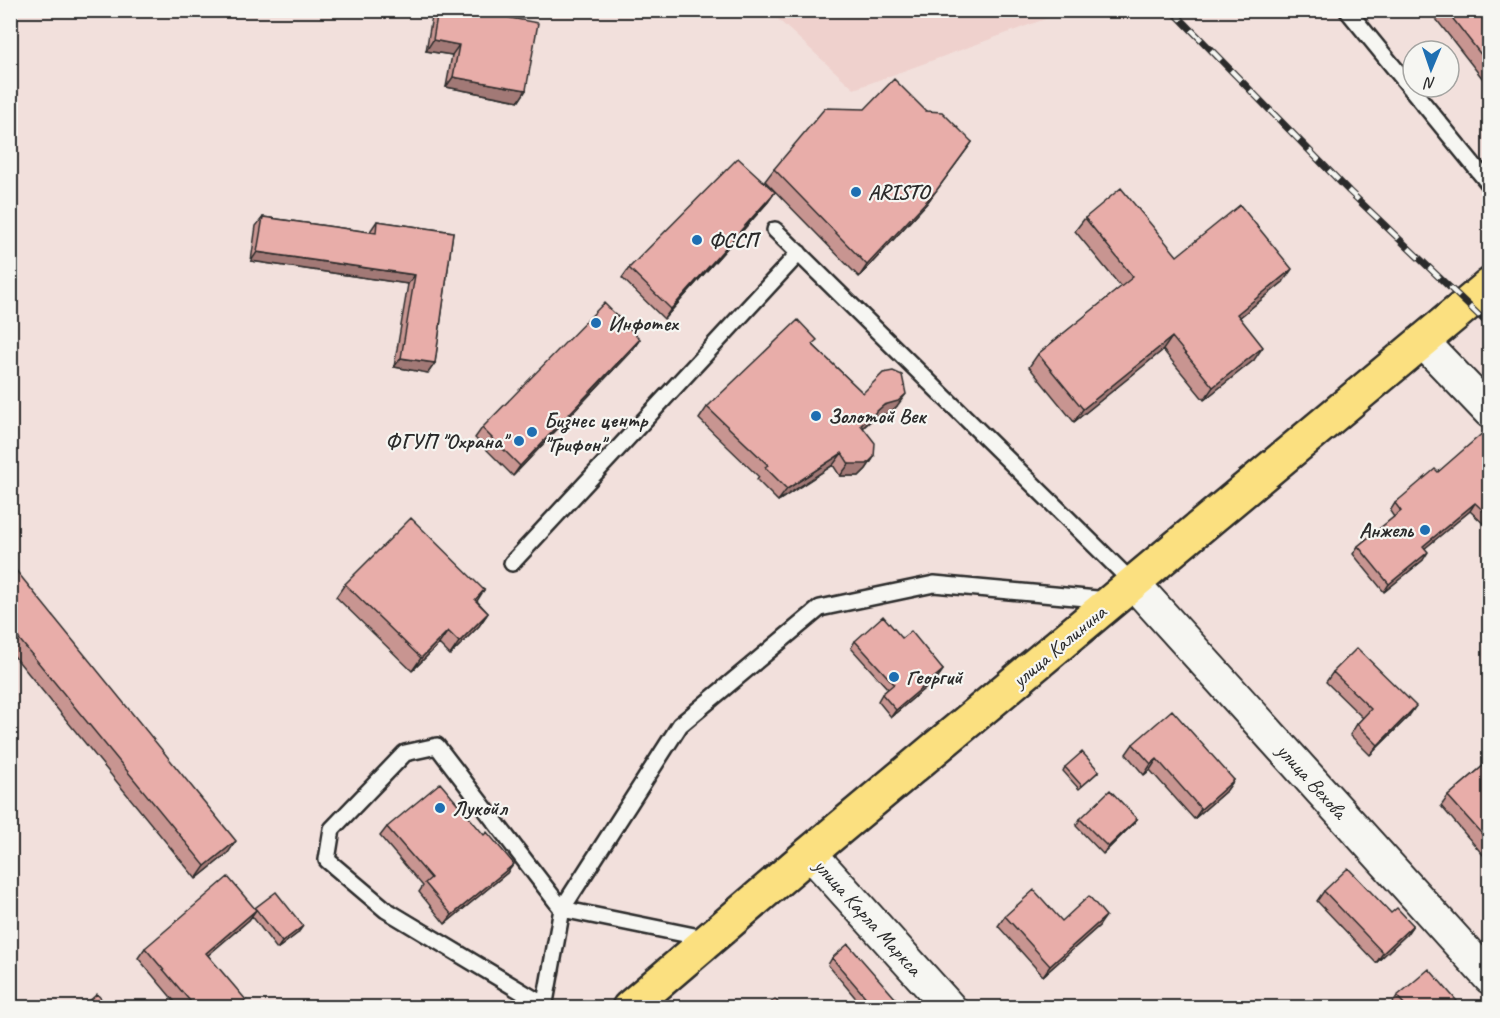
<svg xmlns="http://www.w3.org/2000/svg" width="1500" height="1018" font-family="Caveat,sans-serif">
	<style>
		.built { fill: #efd1cd }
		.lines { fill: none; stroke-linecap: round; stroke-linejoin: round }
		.lane-casing { stroke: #2b2b2b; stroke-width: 20 }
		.street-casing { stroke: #2b2b2b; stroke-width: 36 }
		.primary-casing { stroke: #2b2b2b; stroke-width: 38 }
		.lane { stroke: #f6f6f2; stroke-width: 15 }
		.street { stroke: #f6f6f2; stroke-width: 32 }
		.primary { stroke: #fbe080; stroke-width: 33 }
		.rail-casing { stroke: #2b2b2b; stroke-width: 7 }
		.rail { stroke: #f6f6f2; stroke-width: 4.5; stroke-dasharray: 14; stroke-linecap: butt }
		.wall { fill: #c89591; stroke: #2b2b2b; stroke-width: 1.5 }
		.shaded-wall { fill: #a27976; stroke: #2b2b2b; stroke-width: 1.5 }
		.building { fill: #e8ada9; stroke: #2b2b2b; stroke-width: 1.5 }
		.poi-dot { fill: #1f6fb2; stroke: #f6f6f2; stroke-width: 2 }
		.labels { text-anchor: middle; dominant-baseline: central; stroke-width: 4.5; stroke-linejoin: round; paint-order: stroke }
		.poi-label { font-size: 21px; font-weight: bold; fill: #2b2b2b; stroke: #f6f6f2; text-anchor: start }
		.street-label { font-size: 21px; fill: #2b2b2b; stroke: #f6f6f2 }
	</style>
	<rect width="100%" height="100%" fill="#f2e0dc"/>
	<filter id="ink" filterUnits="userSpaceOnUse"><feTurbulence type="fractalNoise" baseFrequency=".0167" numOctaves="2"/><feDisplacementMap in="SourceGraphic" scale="12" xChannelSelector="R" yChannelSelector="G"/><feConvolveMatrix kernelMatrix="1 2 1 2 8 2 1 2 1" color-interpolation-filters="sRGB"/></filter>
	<g filter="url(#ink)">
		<path class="built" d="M 769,11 L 1067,11 L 854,89 Z"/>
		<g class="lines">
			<g class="lane-casing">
				<path id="lane" d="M 1347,10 L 1490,185
					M 775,230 L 1134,584
					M 512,563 L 799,253
					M 544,1005 L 386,910 L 327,860 L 332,829 L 405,753 L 437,746 L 562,909 L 709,939
					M 544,1008 L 562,909 L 680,725 L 820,608 L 934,584 L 1108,600"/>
			</g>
			<g class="street-casing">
				<path id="street" d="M 1422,341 L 1490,412
					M 1134,584 L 1490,978
					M 810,853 L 950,1008"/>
			</g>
			<g class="primary-casing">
				<path id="primary" d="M 629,1008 L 810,853 L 1490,285"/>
			</g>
			<use href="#lane" class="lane"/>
			<use href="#street" class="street"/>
			<use href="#primary" class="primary"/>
			<g class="rail-casing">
				<path id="rail" d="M 1172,10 L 1349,191 L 1490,326"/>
			</g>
			<use href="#rail" class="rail"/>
		</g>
		<path class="wall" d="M 436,10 L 468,10 L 526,90 L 519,101 L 446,87 L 452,55 L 426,51 L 432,16 Z
			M 1429,10 L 1490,10 L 1490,88 Z
			M 926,111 L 972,142 L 927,203 L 859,277 L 765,181 L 774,169 Z
			M 775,192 L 768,202 L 664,319 L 622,278 L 629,268 Z
			M 263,217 L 370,232 L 371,230 L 377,221 L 453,232 L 435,363 L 428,373 L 394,367 L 408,284 L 251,261 L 256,226 Z
			M 1085,218 L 1177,256 L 1283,282 L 1240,317 L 1254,360 L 1204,400 L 1163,350 L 1074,422 L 1029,367 L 1038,354 L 1121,287 L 1075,231 Z
			M 640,339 L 633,349 L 513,476 L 475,438 L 482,428 Z
			M 813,345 L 863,393 L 897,406 L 890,413 L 875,417 L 863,428 L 874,457 L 866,469 L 859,476 L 840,476 L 833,465 L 778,501 L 757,480 L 759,477 L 699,419 L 707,407 Z
			M 1490,436 L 1490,530 L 1470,511 L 1425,548 L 1423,560 L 1384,592 L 1353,554 L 1358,546 L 1394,517 L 1390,511 L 1395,503 Z
			M 10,563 L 228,853 L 196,879 L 10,651 Z
			M 345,584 L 484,590 L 477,601 L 488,613 L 479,626 L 450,655 L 439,644 L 412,671 L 336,597 Z
			M 902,638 L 943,670 L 938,677 L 891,717 L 878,701 L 882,694 L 888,689 L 851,648 L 855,641 Z
			M 1333,672 L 1409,716 L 1370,755 L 1350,735 L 1357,724 L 1363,718 L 1326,682 Z
			M 1133,744 L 1234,780 L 1227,790 L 1194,819 L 1150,770 L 1144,775 L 1126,754 Z
			M 1490,760 L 1490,851 L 1484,856 L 1441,806 L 1448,796 Z
			M 1065,767 L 1099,771 L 1096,774 L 1079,789 L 1063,771 Z
			M 1080,819 L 1137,819 L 1132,825 L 1103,854 L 1076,826 Z
			M 387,827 L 507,873 L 445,924 L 419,892 L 423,886 L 380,836 Z
			M 1324,891 L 1391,913 L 1413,925 L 1406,935 L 1376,963 L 1317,901 Z
			M 255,909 L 298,933 L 277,949 L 252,916 L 249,920 L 208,955 L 241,1008 L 180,1008 L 138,958 L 145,948 Z
			M 1005,916 L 1062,921 L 1099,926 L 1043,976 L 998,926 Z
			M 832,958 L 896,999 L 891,1006 L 889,1008 L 864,1008 L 828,965 Z
			M 1397,996 L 1463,1008 L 1391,1008 L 1390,1007 Z"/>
		<path class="shaded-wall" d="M 433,40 L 459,45 L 452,55 L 426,51 Z
			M 453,77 L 526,90 L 519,101 L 446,87 Z
			M 972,142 L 927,203 L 859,277 L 867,265 Z
			M 775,192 L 768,202 L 664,319 L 671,309 Z
			M 257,252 L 415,275 L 408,284 L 251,261 Z
			M 1292,269 L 1283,282 L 1228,327 L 1237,314 Z
			M 1172,337 L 1163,350 L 1074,422 L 1083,409 Z
			M 640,339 L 633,349 L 513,476 L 520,466 Z
			M 1263,347 L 1254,360 L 1204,400 L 1213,387 Z
			M 401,358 L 435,363 L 428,373 L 394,367 Z
			M 906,394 L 897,406 L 890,413 L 875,417 L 852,437 L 861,425 L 884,405 Z
			M 842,453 L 833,465 L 778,501 L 787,489 Z
			M 874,457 L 866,469 L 859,476 L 840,476 L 849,464 Z
			M 1475,503 L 1470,511 L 1418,554 L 1423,546 Z
			M 1428,552 L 1423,560 L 1384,592 L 1389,584 Z
			M 488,613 L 479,626 L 450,655 L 459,642 Z
			M 448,631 L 439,644 L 412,671 L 421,658 Z
			M 943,670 L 938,677 L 891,717 L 896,710 Z
			M 1416,706 L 1409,716 L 1370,755 L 1378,745 Z
			M 1157,759 L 1150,770 L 1144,775 L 1151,764 Z
			M 1234,780 L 1227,790 L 1194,819 L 1201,809 Z
			M 1137,819 L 1132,825 L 1103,854 L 1108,847 Z
			M 236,841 L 228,853 L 196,879 L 205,866 Z
			M 514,864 L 507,873 L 445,924 L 452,915 Z
			M 256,910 L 249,920 L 199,963 L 206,953 Z
			M 1106,916 L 1099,926 L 1043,976 L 1050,966 Z
			M 1413,925 L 1406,935 L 1376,963 L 1383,953 Z
			M 303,926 L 298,933 L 277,949 L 282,942 Z"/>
		<path class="building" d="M 438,10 L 468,10 L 538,23 L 526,90 L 453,77 L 459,45 L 433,40 Z
			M 1446,10 L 1490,10 L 1490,66 Z
			M 894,79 L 926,111 L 942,112 L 972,142 L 936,191 L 867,265 L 774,169 L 825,108 L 865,109 Z
			M 738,158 L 775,192 L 671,309 L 629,268 Z
			M 1121,188 L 1177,256 L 1240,205 L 1292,269 L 1237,314 L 1263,347 L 1213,387 L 1172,337 L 1083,409 L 1038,354 L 1133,277 L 1085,218 Z
			M 263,217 L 376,233 L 377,221 L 453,232 L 435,363 L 401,358 L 415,275 L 257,252 Z
			M 604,303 L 640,339 L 520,466 L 482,428 Z
			M 798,320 L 817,340 L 812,344 L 863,393 L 883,373 L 893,371 L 902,375 L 906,394 L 898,401 L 884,405 L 861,425 L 875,443 L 874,457 L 867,464 L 849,464 L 842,453 L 787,489 L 765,467 L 768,465 L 707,407 Z
			M 1485,431 L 1490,436 L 1490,517 L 1475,503 L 1423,546 L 1428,552 L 1389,584 L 1358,546 L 1401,511 L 1395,503 L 1435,469 L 1438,472 Z
			M 411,518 L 484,590 L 475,600 L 488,613 L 459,642 L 448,631 L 421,658 L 345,584 Z
			M 10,563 L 236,841 L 205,866 L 10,628 Z
			M 883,616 L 902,638 L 911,631 L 943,670 L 896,710 L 882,694 L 894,684 L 855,641 Z
			M 1357,648 L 1416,706 L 1378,745 L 1357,724 L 1371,709 L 1333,672 Z
			M 1172,710 L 1234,780 L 1201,809 L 1157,759 L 1151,764 L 1133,744 Z
			M 1082,752 L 1099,771 L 1082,786 L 1065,767 Z
			M 1490,760 L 1490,843 L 1448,796 Z
			M 440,783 L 484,835 L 487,832 L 514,864 L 452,915 L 425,883 L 431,878 L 387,827 Z
			M 1110,790 L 1137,819 L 1108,847 L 1080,819 Z
			M 1348,868 L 1391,913 L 1397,908 L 1413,925 L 1383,953 L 1324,891 Z
			M 228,877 L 256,910 L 206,953 L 246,1000 L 237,1008 L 196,1008 L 145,948 Z
			M 1034,890 L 1062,921 L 1089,896 L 1106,916 L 1050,966 L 1005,916 Z
			M 276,892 L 303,926 L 282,942 L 255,908 Z
			M 848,944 L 896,999 L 886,1008 L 875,1008 L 832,958 Z
			M 1429,969 L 1463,1008 L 1400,1008 L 1404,1004 L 1397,996 Z
			M 97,994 L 109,1008 L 82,1008 Z
			M 775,999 L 783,1008 L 765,1008 Z"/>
	</g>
	<g class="poi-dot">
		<circle cx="856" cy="192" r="6"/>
		<circle cx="697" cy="240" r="6"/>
		<circle cx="596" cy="323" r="6"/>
		<circle cx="816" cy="416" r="6"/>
		<circle cx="532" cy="432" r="6"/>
		<circle cx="519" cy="441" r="6"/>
		<circle cx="1425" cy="530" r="6"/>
		<circle cx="894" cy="677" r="6"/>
		<circle cx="440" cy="808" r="6"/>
	</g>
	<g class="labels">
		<g class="poi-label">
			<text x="868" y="192">ARISTO</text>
			<text x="709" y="240">ФССП</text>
			<text x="608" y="323">Инфотех</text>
			<text x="828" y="416">Золотой Век</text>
			<text x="544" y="420">Бизнес центр<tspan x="544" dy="24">"Грифон"</tspan></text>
			<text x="507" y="441" text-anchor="end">ФГУП "Охрана"</text>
			<text x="1413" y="530" text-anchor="end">Анжель</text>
			<text x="906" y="677">Георгий</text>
			<text x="452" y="808">Лукойл</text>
		</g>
		<g class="street-label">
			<text transform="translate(1059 646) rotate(-40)">улица Калинина</text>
			<text transform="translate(1312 781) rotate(48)">улица Вехова</text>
			<text transform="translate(868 917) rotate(48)">улица Карла Маркса</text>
		</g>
	</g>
	<rect width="1500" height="1018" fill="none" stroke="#f6f6f2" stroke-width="36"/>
	<rect x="18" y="18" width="1464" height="982" fill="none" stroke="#2b2b2b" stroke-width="2" filter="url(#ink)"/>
	<g transform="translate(1431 69) rotate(182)"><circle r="28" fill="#f6f6f2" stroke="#a5a5a2" stroke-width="1.5"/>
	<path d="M0-4.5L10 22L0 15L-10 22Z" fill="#1f6fb2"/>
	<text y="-9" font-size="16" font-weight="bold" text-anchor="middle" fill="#2b2b2b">N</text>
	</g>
</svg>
